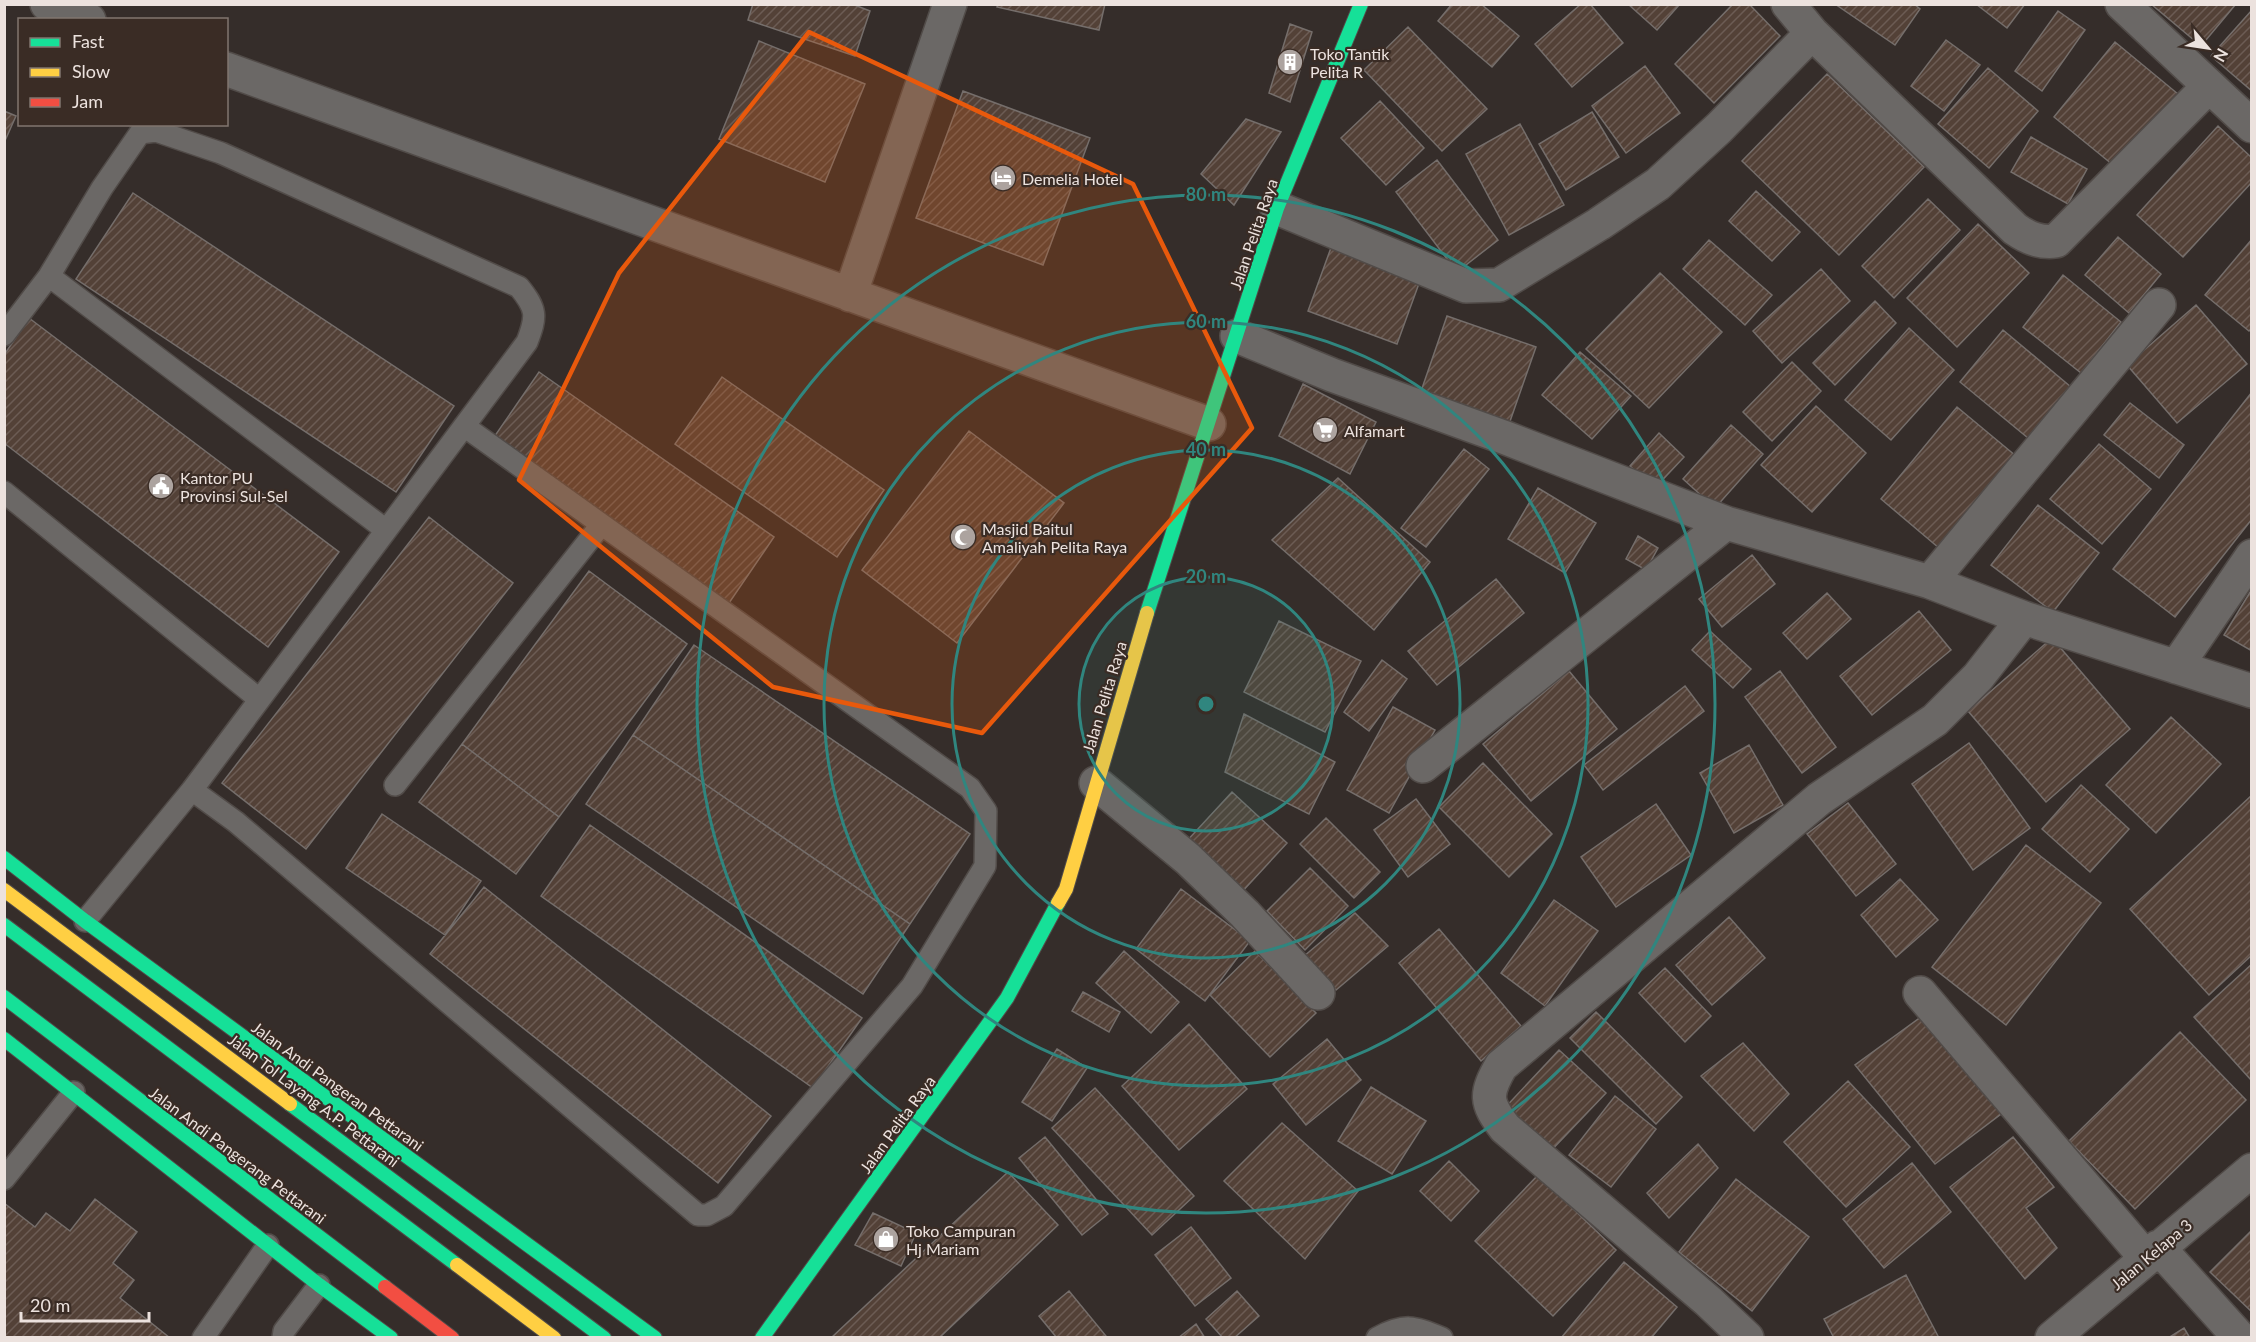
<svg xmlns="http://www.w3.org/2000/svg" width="2256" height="1342" font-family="Lato,sans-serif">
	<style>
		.building { fill: url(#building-hatch); stroke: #756e6b; stroke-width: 1.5 }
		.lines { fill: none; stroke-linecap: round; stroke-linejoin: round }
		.lane-casing { stroke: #514b48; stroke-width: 24 }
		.street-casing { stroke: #514b48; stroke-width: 36 }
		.fast-casing { stroke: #514b48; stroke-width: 16 }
		.slow-casing { stroke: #514b48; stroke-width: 16 }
		.jam-casing { stroke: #514b48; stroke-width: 16 }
		.lane { stroke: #6b6866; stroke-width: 21 }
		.street { stroke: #6b6866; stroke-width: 33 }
		.fast { stroke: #16e098; stroke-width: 14 }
		.slow { stroke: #ffcf43; stroke-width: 14 }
		.jam { stroke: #f24e42; stroke-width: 14 }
		.marked { fill: #e8590c; fill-opacity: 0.2; stroke: #e8590c; stroke-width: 4.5; stroke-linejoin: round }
		.ring { fill: none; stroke: #30867f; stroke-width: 3 }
		.labels { text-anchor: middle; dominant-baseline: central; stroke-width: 4.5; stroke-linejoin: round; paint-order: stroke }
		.poi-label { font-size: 16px; fill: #ece2de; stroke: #3a2c25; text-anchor: start }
		.street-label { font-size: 16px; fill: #ece2de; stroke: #3a2c25 }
		.centre { fill: #30867f; stroke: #3a2c25; stroke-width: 3 }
		.ring-label { font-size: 18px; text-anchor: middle; font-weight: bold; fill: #30867f; stroke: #3a2c25; stroke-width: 4.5; stroke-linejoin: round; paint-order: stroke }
	</style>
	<defs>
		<pattern id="building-hatch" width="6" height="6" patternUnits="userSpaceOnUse" patternTransform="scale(1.5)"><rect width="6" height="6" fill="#534137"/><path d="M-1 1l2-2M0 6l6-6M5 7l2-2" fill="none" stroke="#6c5c54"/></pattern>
	</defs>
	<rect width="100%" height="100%" fill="#352d2a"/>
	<path class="building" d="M 753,4 L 852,4 L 870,11 L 855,56 L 748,20 Z
		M 998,4 L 1105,4 L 1099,30 L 997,7 Z
		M 1452,4 L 1481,4 L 1519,36 L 1492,67 L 1438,21 Z
		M 1581,4 L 1590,4 L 1623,43 L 1572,87 L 1535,44 Z
		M 1628,4 L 1680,4 L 1657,30 Z
		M 1733,4 L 1749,4 L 1780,36 L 1714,103 L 1675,64 Z
		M 1835,4 L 1914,4 L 1920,9 L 1895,45 Z
		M 1976,4 L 2025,4 L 2007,28 Z
		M 2151,4 L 2236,4 L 2201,46 Z
		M 2252,10 L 2252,91 L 2211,56 Z
		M 2058,11 L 2085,30 L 2042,91 L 2015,71 Z
		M 1290,24 L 1312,32 L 1290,102 L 1269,93 Z
		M 1408,27 L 1487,109 L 1442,151 L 1364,70 Z
		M 1946,40 L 1980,65 L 1944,111 L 1911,86 Z
		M 759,41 L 865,84 L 825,182 L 719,139 Z
		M 2115,42 L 2178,94 L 2118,169 L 2054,117 Z
		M 1645,66 L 1680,113 L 1626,153 L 1592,106 Z
		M 1988,68 L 2038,111 L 1989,168 L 1938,124 Z
		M 1827,74 L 1924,167 L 1839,255 L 1742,161 Z
		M 963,91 L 1090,138 L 1043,265 L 916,218 Z
		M 1380,101 L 1424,148 L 1386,185 L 1341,138 Z
		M 4,111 L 16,116 L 4,143 Z
		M 1592,112 L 1619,157 L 1566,190 L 1539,144 Z
		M 1246,119 L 1281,132 L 1234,205 L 1201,174 Z
		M 1520,124 L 1564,205 L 1509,235 L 1466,154 Z
		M 2218,126 L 2252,158 L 2252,182 L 2183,257 L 2137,215 Z
		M 2031,137 L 2087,169 L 2068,204 L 2011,172 Z
		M 1437,160 L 1498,240 L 1457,272 L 1396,192 Z
		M 1756,191 L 1800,232 L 1772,261 L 1729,221 Z
		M 133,193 L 454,406 L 396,492 L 76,279 Z
		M 1928,199 L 1960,230 L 1894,298 L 1862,266 Z
		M 1978,224 L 2029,273 L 1957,347 L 1907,298 Z
		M 2118,237 L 2161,274 L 2129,313 L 2085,275 Z
		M 2252,239 L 2252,328 L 2249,331 L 2205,295 Z
		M 1709,240 L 1772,295 L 1745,325 L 1683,269 Z
		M 1332,245 L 1421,278 L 1397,344 L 1308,311 Z
		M 1821,269 L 1850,301 L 1782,363 L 1753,331 Z
		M 1660,273 L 1722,332 L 1649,408 L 1586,349 Z
		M 2063,275 L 2121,322 L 2081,373 L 2023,327 Z
		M 1875,301 L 1896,323 L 1835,385 L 1813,363 Z
		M 2196,305 L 2247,364 L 2177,423 L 2127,365 Z
		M 1447,316 L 1536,347 L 1508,427 L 1419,397 Z
		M 29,318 L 339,552 L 268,647 L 4,443 L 4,355 Z
		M 1909,328 L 1954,370 L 1891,440 L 1845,400 Z
		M 2003,330 L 2071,387 L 2028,438 L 1960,382 Z
		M 1580,352 L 1631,396 L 1592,439 L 1542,395 Z
		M 1792,362 L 1821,391 L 1772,441 L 1743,412 Z
		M 539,372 L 774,537 L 727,606 L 492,440 Z
		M 722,377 L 884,490 L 837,557 L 675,444 Z
		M 1303,384 L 1376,422 L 1350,474 L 1279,436 Z
		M 2252,392 L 2252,519 L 2175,617 L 2113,569 Z
		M 2130,403 L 2184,445 L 2159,478 L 2104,435 Z
		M 1816,406 L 1866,453 L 1812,512 L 1761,465 Z
		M 1957,407 L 2016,456 L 1939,548 L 1881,499 Z
		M 1731,425 L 1763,454 L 1715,508 L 1683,479 Z
		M 969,431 L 1064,503 L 957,643 L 862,570 Z
		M 1659,433 L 1684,457 L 1654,489 L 1630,466 Z
		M 2099,444 L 2151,489 L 2102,544 L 2050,499 Z
		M 1464,449 L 1489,469 L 1426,547 L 1401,528 Z
		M 1338,478 L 1430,562 L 1374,630 L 1272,540 Z
		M 1538,488 L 1596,523 L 1565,573 L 1508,539 Z
		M 2038,505 L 2099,553 L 2053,612 L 1991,565 Z
		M 429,517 L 513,583 L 306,849 L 222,783 Z
		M 1638,536 L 1658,548 L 1646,570 L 1626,559 Z
		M 1752,555 L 1775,584 L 1722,627 L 1699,599 Z
		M 589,571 L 687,644 L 559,817 L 462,744 Z
		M 1496,579 L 1524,613 L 1437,685 L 1408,651 Z
		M 2252,589 L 2252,651 L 2224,635 Z
		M 1827,593 L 1851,619 L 1807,659 L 1783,633 Z
		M 1919,611 L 1951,650 L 1872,715 L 1840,676 Z
		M 1279,621 L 1361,661 L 1325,732 L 1244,692 Z
		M 1710,631 L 1751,669 L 1733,688 L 1692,650 Z
		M 2052,638 L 2130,729 L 2046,802 L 1968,711 Z
		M 694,645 L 970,834 L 910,924 L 633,735 Z
		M 1382,660 L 1407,679 L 1369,731 L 1344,712 Z
		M 1569,671 L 1617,729 L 1531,801 L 1483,744 Z
		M 1780,671 L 1836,747 L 1802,773 L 1745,697 Z
		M 1685,686 L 1704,711 L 1603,790 L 1584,765 Z
		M 1393,707 L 1435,730 L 1389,813 L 1347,790 Z
		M 1244,714 L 1335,762 L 1309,814 L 1225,772 Z
		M 2171,717 L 2221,764 L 2156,833 L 2106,785 Z
		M 633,735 L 910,924 L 863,994 L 586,804 Z
		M 1969,743 L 2030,828 L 1973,870 L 1912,784 Z
		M 462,744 L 559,817 L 516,874 L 419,802 Z
		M 1749,745 L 1783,805 L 1734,833 L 1700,773 Z
		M 1483,763 L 1552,834 L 1509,877 L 1439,807 Z
		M 2081,785 L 2129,829 L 2090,872 L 2042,829 Z
		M 1232,792 L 1287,843 L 1240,894 L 1185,843 Z
		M 2252,795 L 2252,955 L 2209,995 L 2130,909 Z
		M 1416,799 L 1450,844 L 1408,877 L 1374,830 Z
		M 1848,803 L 1896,864 L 1856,896 L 1807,834 Z
		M 1656,804 L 1691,855 L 1616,907 L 1581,857 Z
		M 382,814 L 481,881 L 445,935 L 346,868 Z
		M 1326,818 L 1380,872 L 1354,898 L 1300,844 Z
		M 590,825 L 862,1018 L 813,1088 L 541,896 Z
		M 2026,845 L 2101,903 L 2006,1025 L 1932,967 Z
		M 1310,868 L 1348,906 L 1305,950 L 1267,911 Z
		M 1900,879 L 1938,920 L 1896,957 L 1861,915 Z
		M 484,887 L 771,1116 L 718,1183 L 430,954 Z
		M 1181,889 L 1250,941 L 1205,1001 L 1136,949 Z
		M 1554,900 L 1598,931 L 1545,1006 L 1501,973 Z
		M 1355,913 L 1388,946 L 1336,990 L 1303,957 Z
		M 1729,917 L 1765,958 L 1712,1005 L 1676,965 Z
		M 1439,929 L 1521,1026 L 1481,1061 L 1399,963 Z
		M 1124,951 L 1179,1002 L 1151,1033 L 1096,983 Z
		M 1255,951 L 1316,1013 L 1270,1057 L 1210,995 Z
		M 2252,964 L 2252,1081 L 2194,1017 Z
		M 1665,968 L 1711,1016 L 1685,1042 L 1639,993 Z
		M 1083,992 L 1120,1012 L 1109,1032 L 1072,1011 Z
		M 1596,1012 L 1682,1097 L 1656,1124 L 1570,1038 Z
		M 1925,1014 L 2001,1114 L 1935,1164 L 1855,1065 Z
		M 1189,1024 L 1247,1089 L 1179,1150 L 1122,1086 Z
		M 2180,1032 L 2246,1100 L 2135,1209 L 2069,1141 Z
		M 1327,1039 L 1361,1080 L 1306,1125 L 1273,1084 Z
		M 1743,1043 L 1789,1094 L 1754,1131 L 1701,1076 Z
		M 1057,1049 L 1087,1068 L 1052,1121 L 1022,1102 Z
		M 1559,1050 L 1606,1093 L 1546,1156 L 1500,1113 Z
		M 1848,1081 L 1910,1147 L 1846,1207 L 1784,1142 Z
		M 1371,1087 L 1426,1121 L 1392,1174 L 1338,1141 Z
		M 1095,1088 L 1194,1196 L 1152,1235 L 1052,1128 Z
		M 1615,1096 L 1656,1129 L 1611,1187 L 1569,1155 Z
		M 1282,1123 L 1358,1191 L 1305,1259 L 1224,1181 Z
		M 1045,1137 L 1108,1214 L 1082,1235 L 1019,1158 Z
		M 2013,1137 L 2054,1187 L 2026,1208 L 2057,1248 L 2025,1279 L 1950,1187 Z
		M 1698,1144 L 1718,1168 L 1669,1218 L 1647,1193 Z
		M 1449,1161 L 1479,1191 L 1451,1221 L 1420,1191 Z
		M 1912,1163 L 1951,1212 L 1884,1268 L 1843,1219 Z
		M 1008,1172 L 1058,1225 L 939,1338 L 831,1338 Z
		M 1538,1175 L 1616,1250 L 1553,1316 L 1475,1241 Z
		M 1736,1179 L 1809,1237 L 1752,1311 L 1679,1252 Z
		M 95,1199 L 137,1232 L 113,1263 L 134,1280 L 120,1298 L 170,1338 L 4,1338 L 4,1203 L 35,1227 L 46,1213 L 70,1231 Z
		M 873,1213 L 916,1233 L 901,1266 L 855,1245 Z
		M 1191,1227 L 1231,1278 L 1195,1306 L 1155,1255 Z
		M 2252,1230 L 2252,1312 L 2210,1272 Z
		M 1624,1262 L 1677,1307 L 1651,1338 L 1561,1338 Z
		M 1906,1275 L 1939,1338 L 1834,1338 L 1824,1319 Z
		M 1069,1291 L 1106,1336 L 1103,1338 L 1057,1338 L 1039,1316 Z
		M 1237,1291 L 1259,1316 L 1234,1338 L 1223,1338 L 1206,1319 Z
		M 1196,1324 L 1205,1338 L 1178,1338 Z
		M 2184,1328 L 2190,1338 L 2168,1338 Z"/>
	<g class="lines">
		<g class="lane-casing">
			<path id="lane" d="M 49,276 L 386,530
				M 4,335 L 49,276 L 102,188 L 140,133 L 156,131 L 221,153 L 519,287 C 537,309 537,316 527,342 L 192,790 L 85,921
				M 4,492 L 259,699
				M 395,785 L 601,525
				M 192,790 L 236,822 L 698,1215 L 707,1215 L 724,1206 L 912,986 L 985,866 L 986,811 L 970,788 L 464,426
				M 4,1179 L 74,1092
				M 203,1338 L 268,1245
				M 283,1338 L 284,1331 L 319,1285
				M 1377,1338 C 1404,1323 1415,1326 1442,1338"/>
		</g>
		<g class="street-casing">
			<path id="street" d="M 47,4 L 89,20
				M 1788,4 L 1812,33 L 2015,229 C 2028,238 2040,243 2056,241 L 2209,86
				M 2122,4 L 2252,126
				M 226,69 L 1209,424
				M 1277,208 L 1466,286 L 1499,285 L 1599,224 L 1658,184 L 1719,128 L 1812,33
				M 850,295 L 950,4
				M 1237,336 L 1332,375 L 1506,438 L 1726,523 L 1930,582 L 2024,618 L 2252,691
				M 1930,582 L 2159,305
				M 2176,667 L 2252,556
				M 1423,766 L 1726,523
				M 1096,783 L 1188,859 L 1245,914 L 1318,993
				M 1920,993 L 2146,1258
				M 2158,1247 L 2240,1338
				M 1747,1338 L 1708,1301 L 1505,1128 C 1485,1102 1485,1094 1501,1066 L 1819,799 L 1935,720 L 1978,677 L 2024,618
				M 2052,1338 L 2252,1170"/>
		</g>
		<g class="fast-casing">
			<path id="fast" d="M 1147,613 L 1277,208 L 1361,4
				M 4,858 L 85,921 L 655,1338
				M 4,925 L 457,1265
				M 4,997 L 385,1287
				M 4,1039 L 319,1285 L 391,1338
				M 290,1104 L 604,1338
				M 762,1338 L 1007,998 L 1058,903"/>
		</g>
		<g class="slow-casing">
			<path id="slow" d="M 4,890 L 290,1104
				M 1058,903 L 1066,889 L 1147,613
				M 457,1265 L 554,1338"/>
		</g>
		<g class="jam-casing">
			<path id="jam" d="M 385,1287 L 452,1338"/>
		</g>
		<use href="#lane" class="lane"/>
		<use href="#street" class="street"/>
		<use href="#fast" class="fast"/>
		<use href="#slow" class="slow"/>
		<use href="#jam" class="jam"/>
	</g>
	<path class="marked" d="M 809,32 L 1133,184 L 1252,428 L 982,733 L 773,687 L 519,480 L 619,273 Z"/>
	<circle cx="1206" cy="704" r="127" fill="#30867f" fill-opacity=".12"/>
	<g class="ring">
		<circle cx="1206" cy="704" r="127"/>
		<circle cx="1206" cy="704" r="254"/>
		<circle cx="1206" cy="704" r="382"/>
		<circle cx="1206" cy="704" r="509"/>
	</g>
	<defs>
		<g id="building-disc" transform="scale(1.35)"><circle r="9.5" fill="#aca39f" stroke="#3a2c25"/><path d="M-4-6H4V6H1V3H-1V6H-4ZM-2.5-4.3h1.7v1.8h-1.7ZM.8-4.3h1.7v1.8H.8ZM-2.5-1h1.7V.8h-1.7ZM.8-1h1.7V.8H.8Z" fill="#fff"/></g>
		<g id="hotel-disc" transform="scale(1.35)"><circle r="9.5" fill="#aca39f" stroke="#3a2c25"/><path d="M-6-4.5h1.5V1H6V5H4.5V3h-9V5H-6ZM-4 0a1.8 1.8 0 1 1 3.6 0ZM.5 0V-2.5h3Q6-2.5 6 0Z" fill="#fff"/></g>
		<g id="supermarket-disc" transform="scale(1.35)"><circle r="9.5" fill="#aca39f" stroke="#3a2c25"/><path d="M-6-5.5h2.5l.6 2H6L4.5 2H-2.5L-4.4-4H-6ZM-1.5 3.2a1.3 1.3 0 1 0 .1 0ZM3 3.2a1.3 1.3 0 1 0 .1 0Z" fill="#fff"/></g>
		<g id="civic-disc" transform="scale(1.35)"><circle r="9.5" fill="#aca39f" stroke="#3a2c25"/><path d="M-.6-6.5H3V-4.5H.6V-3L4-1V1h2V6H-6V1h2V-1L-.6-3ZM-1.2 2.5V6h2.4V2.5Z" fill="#fff"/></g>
		<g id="mosque-disc" transform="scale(1.35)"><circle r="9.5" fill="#aca39f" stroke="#3a2c25"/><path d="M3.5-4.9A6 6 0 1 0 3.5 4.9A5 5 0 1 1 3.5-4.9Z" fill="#fff"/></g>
		<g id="shop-disc" transform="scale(1.35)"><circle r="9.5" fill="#aca39f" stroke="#3a2c25"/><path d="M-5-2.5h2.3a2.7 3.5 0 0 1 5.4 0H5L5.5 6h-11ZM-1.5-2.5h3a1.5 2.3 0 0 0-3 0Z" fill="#fff"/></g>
	</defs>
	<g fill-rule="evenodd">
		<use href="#building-disc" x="1290" y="62"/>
		<use href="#hotel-disc" x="1003" y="178"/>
		<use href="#supermarket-disc" x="1325" y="430"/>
		<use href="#civic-disc" x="161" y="486"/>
		<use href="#mosque-disc" x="963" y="537"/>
		<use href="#shop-disc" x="886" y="1239"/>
	</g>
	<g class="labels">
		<g class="poi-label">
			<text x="1310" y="53">Toko Tantik<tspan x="1310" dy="18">Pelita R</tspan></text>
			<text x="1022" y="178">Demelia Hotel</text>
			<text x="1344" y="430">Alfamart</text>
			<text x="180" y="477">Kantor PU<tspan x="180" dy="18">Provinsi Sul-Sel</tspan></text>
			<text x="982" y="528">Masjid Baitul<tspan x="982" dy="18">Amaliyah Pelita Raya</tspan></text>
			<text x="906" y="1230">Toko Campuran<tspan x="906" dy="18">Hj Mariam</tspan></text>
		</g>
		<g class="street-label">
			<text transform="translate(1253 234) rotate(-71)">Jalan Pelita Raya</text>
			<text transform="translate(1104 697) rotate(-73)">Jalan Pelita Raya</text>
			<text transform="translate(338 1086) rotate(36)">Jalan Andi Pangeran Pettarani</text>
			<text transform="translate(314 1100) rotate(37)">Jalan Tol Layang A.P. Pettarani</text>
			<text transform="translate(897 1124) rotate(-54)">Jalan Pelita Raya</text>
			<text transform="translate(238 1155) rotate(37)">Jalan Andi Pangerang Pettarani</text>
			<text transform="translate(2151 1254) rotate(-40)">Jalan Kelapa 3</text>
		</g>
	</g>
	<circle cx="1206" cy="704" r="9" class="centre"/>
	<g class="ring-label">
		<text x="1206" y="201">80 m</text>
		<text x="1206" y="328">60 m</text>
		<text x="1206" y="456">40 m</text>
		<text x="1206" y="583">20 m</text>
	</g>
	<rect width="2256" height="1342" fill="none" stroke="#ece2de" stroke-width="12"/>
	<rect x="18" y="18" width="210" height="108" fill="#3a2c25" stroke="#81756f" stroke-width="1.5"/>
	<rect x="30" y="38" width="30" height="9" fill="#16e098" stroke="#81756f" stroke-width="1.5"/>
	<text x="72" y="48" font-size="18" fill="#ece2de">Fast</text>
	<rect x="30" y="68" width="30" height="9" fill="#ffcf43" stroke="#81756f" stroke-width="1.5"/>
	<text x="72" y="78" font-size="18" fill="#ece2de">Slow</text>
	<rect x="30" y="98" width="30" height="9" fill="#f24e42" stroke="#81756f" stroke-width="1.5"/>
	<text x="72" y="108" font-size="18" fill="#ece2de">Jam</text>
	<g transform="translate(2208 48) rotate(119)" stroke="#3a2c25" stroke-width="4.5" paint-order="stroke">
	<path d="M0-4.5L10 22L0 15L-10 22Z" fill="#ece2de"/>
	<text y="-9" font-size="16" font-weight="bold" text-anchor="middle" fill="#ece2de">N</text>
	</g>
	<path d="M21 1312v9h128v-9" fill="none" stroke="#ece2de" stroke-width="3"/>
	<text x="30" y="1312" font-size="18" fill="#ece2de" stroke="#3a2c25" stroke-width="4.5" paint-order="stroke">20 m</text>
</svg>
